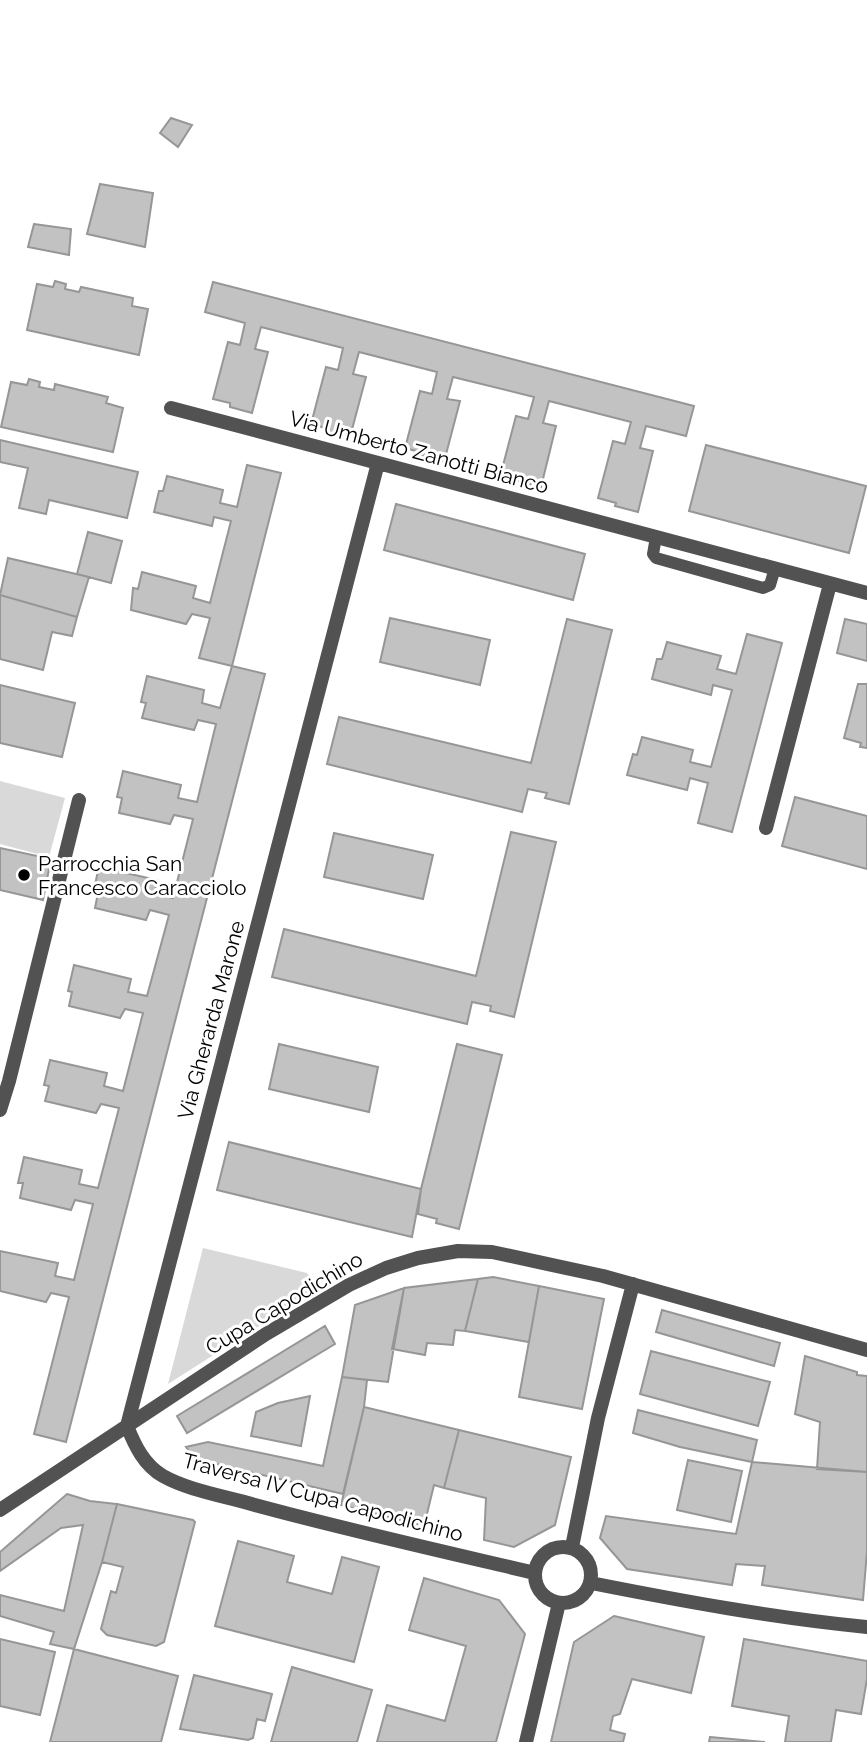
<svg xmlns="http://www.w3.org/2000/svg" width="867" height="1742" font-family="Raleway,sans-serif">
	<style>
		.green { fill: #d9d9d9 }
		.building { fill: #c2c2c2; stroke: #969696; stroke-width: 2 }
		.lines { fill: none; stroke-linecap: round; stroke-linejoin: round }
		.service { stroke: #525252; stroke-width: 12 }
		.minor { stroke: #525252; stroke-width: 14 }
		.poi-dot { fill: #000; stroke: #fff; stroke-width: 2.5 }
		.labels { text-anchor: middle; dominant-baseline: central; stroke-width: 6; stroke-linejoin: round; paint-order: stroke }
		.street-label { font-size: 21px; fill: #000; stroke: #fff }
		.poi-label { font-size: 21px; fill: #000; stroke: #fff; text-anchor: start }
	</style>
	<rect width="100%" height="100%" fill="#fff"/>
	<path class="green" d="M 0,781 L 65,798 L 49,857 L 0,844 Z
		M 203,1248 L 307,1273 L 319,1288 L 168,1384 Z"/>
	<path class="building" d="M 171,118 L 192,125 L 178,147 L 160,133 Z
		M 100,184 L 153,193 L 145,247 L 87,234 Z
		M 34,224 L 71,229 L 69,255 L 28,247 Z
		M 55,281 L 66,284 L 65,289 L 79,292 L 81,287 L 133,298 L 132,306 L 148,309 L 139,355 L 27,330 L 37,284 L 53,287 Z
		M 213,282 L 694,406 L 686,436 L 646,426 L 640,448 L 653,451 L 638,512 L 615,506 L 616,503 L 598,498 L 613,441 L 625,444 L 631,422 L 549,401 L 543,423 L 556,426 L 541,487 L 518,481 L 519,478 L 501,473 L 516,416 L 528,419 L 534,397 L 453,377 L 447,399 L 460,401 L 444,462 L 422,456 L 423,453 L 405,448 L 420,391 L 432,394 L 437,372 L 359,352 L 353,374 L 366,377 L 350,437 L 328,432 L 329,429 L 311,424 L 326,367 L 338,370 L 343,348 L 261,327 L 255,349 L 268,352 L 252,413 L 230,407 L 230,403 L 213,399 L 228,342 L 240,345 L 245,323 L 205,312 Z
		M 29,379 L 40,382 L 39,387 L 54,390 L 55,384 L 108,397 L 106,403 L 123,408 L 113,452 L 1,427 L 11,382 L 27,385 Z
		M 0,440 L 138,472 L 127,518 L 49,500 L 46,514 L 19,508 L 28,468 L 0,462 Z
		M 706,445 L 866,486 L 849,553 L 689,511 Z
		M 247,465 L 281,473 L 232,666 L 199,658 L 210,618 L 192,614 L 186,624 L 131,610 L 133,588 L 138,589 L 142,572 L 196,586 L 193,598 L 210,603 L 231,521 L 214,517 L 212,526 L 154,512 L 159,491 L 163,491 L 167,476 L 223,490 L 220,503 L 237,507 Z
		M 396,504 L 585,554 L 573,600 L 384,550 Z
		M 88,532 L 122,541 L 111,583 L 77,574 Z
		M 8,558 L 89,577 L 77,617 L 0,595 Z
		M 0,595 L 77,617 L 72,636 L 52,632 L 43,670 L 0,659 Z
		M 390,618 L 490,640 L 480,685 L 380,662 Z
		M 567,619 L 612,630 L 569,804 L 545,798 L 547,793 L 528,789 L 522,812 L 327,764 L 339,717 L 531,763 Z
		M 845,619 L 867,624 L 867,661 L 837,653 Z
		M 747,634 L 782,643 L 732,832 L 698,823 L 708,783 L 690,778 L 687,790 L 627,775 L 633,754 L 637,755 L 642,737 L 693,750 L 690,762 L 711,767 L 732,690 L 713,685 L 711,695 L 652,679 L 657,659 L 662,659 L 667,642 L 721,656 L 717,669 L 736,674 Z
		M 232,666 L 265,674 L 66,1442 L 34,1434 L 69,1297 L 51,1293 L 46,1302 L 0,1291 L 0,1251 L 58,1263 L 55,1276 L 74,1280 L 93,1204 L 75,1200 L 71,1210 L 20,1198 L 23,1183 L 18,1183 L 24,1157 L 82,1170 L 79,1184 L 98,1188 L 119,1108 L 101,1104 L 96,1113 L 45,1101 L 49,1086 L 44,1085 L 50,1060 L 107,1073 L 104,1086 L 123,1091 L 143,1013 L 125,1009 L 120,1018 L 69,1006 L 72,992 L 68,991 L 74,965 L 131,979 L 128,992 L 147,996 L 169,915 L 150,910 L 146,920 L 95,908 L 98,893 L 93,893 L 99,867 L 157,880 L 154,894 L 173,898 L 193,819 L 174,815 L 170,824 L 119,813 L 122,798 L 117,797 L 123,771 L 181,785 L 178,798 L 197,802 L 216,724 L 198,720 L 194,730 L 142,718 L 146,703 L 141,702 L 147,676 L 204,690 L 202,703 L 220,708 Z
		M 858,684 L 867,684 L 867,748 L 860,747 L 861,743 L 844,738 Z
		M 0,685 L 75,703 L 62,757 L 0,743 Z
		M 795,797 L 867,816 L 867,869 L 782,846 Z
		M 511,832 L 556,842 L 514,1017 L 490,1011 L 491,1006 L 472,1002 L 467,1024 L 272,977 L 284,929 L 476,976 Z
		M 334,833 L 433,855 L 423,899 L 324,877 Z
		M 0,848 L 51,859 L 43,900 L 0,890 Z
		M 279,1044 L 378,1067 L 369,1112 L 269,1089 Z
		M 457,1044 L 502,1055 L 459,1229 L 436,1223 L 437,1219 L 418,1214 L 421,1189 Z
		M 229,1142 L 421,1189 L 412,1237 L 217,1190 Z
		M 493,1277 L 539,1286 L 529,1342 L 465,1331 L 478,1279 Z
		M 478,1279 L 465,1331 L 455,1330 L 453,1345 L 427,1343 L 425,1355 L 392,1349 L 404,1288 Z
		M 539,1286 L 604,1299 L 582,1409 L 519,1397 Z
		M 404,1288 L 388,1382 L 342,1377 L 355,1305 Z
		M 662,1310 L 780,1343 L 774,1366 L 656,1332 Z
		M 325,1326 L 335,1344 L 187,1433 L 177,1416 Z
		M 651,1351 L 770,1382 L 758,1426 L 640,1394 Z
		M 805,1356 L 857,1372 L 857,1375 L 867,1376 L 867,1472 L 817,1469 L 820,1422 L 795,1414 Z
		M 342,1377 L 367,1380 L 364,1407 L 343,1494 L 195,1459 L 186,1447 L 208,1442 L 323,1466 Z
		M 310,1396 L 301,1446 L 251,1436 L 256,1412 L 278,1403 Z
		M 364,1407 L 459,1430 L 444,1488 L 434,1485 L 424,1526 L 341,1505 Z
		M 638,1410 L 757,1440 L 752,1462 L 680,1447 L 633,1433 Z
		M 459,1430 L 571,1457 L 555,1525 L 514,1547 L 484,1540 L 486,1498 L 444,1488 Z
		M 688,1460 L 742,1471 L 731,1522 L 677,1510 Z
		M 752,1462 L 867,1472 L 867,1551 L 863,1600 L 762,1585 L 765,1566 L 736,1564 L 732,1585 L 627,1569 L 600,1538 L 606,1516 L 736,1534 Z
		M 67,1494 L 90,1501 L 117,1504 L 102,1562 L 74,1649 L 50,1644 L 54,1632 L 0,1616 L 0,1595 L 64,1611 L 83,1525 L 61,1528 L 0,1571 L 0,1552 Z
		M 117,1504 L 193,1520 L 195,1522 L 164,1642 L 156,1646 L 107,1635 L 101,1629 L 111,1591 L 116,1593 L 123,1567 L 102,1562 Z
		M 238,1541 L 294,1556 L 287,1582 L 332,1594 L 342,1557 L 379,1567 L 354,1662 L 215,1626 Z
		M 424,1578 L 499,1600 L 525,1634 L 496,1742 L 377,1742 L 387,1705 L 445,1721 L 466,1646 L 409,1630 Z
		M 614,1616 L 704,1637 L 691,1693 L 632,1679 L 620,1714 L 613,1716 L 610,1730 L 625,1734 L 623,1742 L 551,1742 L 574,1642 Z
		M 0,1639 L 55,1652 L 40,1715 L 0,1706 Z
		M 744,1639 L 867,1661 L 867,1679 L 861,1714 L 836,1710 L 831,1742 L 785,1742 L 789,1716 L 732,1706 Z
		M 74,1649 L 178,1676 L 161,1742 L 50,1742 Z
		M 292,1667 L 372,1690 L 357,1742 L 271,1742 Z
		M 194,1675 L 272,1694 L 265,1721 L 257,1719 L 253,1738 L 248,1740 L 180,1729 Z
		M 710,1737 L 765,1742 L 709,1742 Z"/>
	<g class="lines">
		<path class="service" d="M 656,537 L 653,554 L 656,558 L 763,588 L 770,585 L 775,568"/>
		<path class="minor" d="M 171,408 L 867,593
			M 766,828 L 830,584
			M 0,1110 L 9,1081 L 79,800
			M 127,1426 L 378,463
			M 127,1426 C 135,1446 144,1465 163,1476 C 190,1491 225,1496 255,1505 C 347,1530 441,1551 535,1573
			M 0,1510 L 266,1334 L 349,1285 L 386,1268 L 418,1258 L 458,1251 L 492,1252 L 603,1276 L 867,1350
			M535 1575a28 28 0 1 1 56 0a28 28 0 1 1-56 0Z
			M 572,1547 L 598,1418 L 633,1284
			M 591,1583 C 682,1601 774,1618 867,1627
			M 526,1742 L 559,1603"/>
	</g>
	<circle class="poi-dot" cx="24" cy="875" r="7"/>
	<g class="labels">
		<g class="street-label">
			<text transform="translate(419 452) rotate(15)">Via Umberto Zanotti Bianco</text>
			<text transform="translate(211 1020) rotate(-75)">Via Gherarda Marone</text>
			<text transform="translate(284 1303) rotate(-31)">Cupa Capodichino</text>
			<text transform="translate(323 1497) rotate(15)">Traversa IV Cupa Capodichino</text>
		</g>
		<g class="poi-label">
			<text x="38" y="863">Parrocchia San<tspan x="38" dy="24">Francesco Caracciolo</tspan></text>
		</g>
	</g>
</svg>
